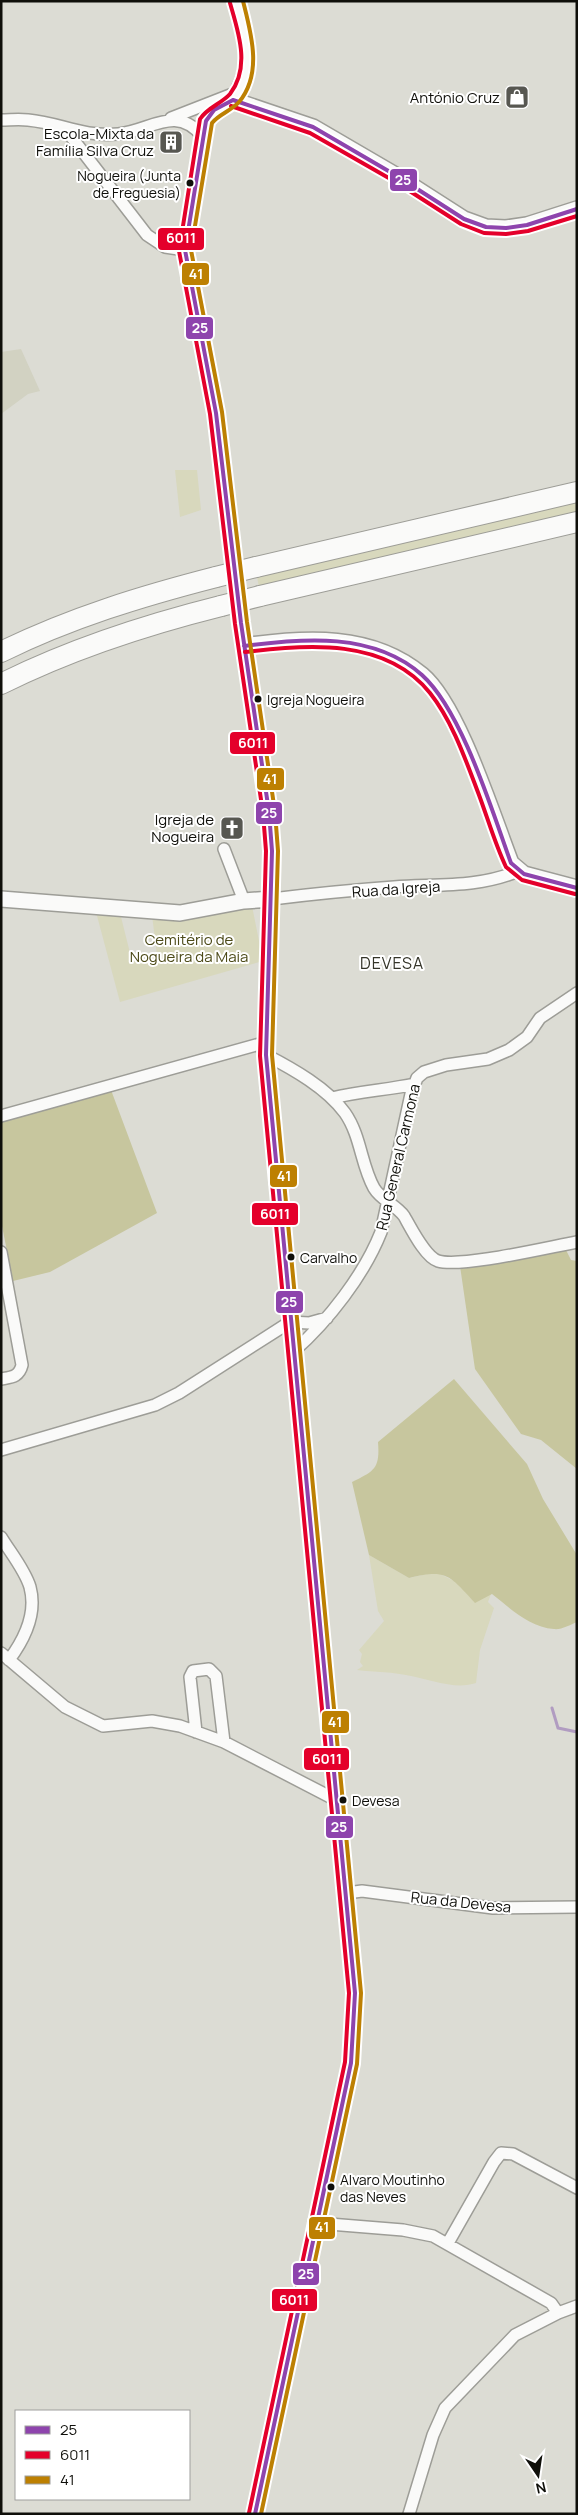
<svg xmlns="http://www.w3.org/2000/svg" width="578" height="2515" font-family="Manrope,sans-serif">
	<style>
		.built { fill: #d2d2c2 }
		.green { fill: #d8d8bd }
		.forest { fill: #c7c69e }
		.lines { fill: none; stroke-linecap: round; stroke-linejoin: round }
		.stream { stroke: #b19cc1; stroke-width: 3 }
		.street-casing { stroke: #9d9d97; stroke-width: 14 }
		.secondary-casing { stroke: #9d9d97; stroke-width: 18 }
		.highway-casing { stroke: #9d9d97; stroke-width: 22 }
		.street { stroke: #fafaf9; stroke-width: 11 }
		.secondary { stroke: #fafaf9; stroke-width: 15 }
		.highway { stroke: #fafaf9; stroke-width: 20 }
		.highway-bridge-casing { stroke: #9d9d97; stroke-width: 22; stroke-linecap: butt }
		.highway-bridge { stroke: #fafaf9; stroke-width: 20 }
		.bus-1-casing { stroke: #fff; stroke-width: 8 }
		.bus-2-casing { stroke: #fff; stroke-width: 8 }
		.bus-3-casing { stroke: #fff; stroke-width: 8 }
		.bus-1 { stroke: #8e44ad; stroke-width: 4 }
		.bus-2 { stroke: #e4002b; stroke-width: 4 }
		.bus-3 { stroke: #bd8002; stroke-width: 4 }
		.bus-dot { fill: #0f0f0a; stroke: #fff; stroke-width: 2 }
		.labels { text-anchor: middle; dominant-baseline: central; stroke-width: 4; stroke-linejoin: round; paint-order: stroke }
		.bus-label { font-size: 14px; fill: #0f0f0a; stroke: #fff; text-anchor: start }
		.poi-label { font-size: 15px; fill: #0f0f0a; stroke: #fff; text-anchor: end }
		.street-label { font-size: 15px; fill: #0f0f0a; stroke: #fff }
		.park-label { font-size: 15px; fill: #4c4a18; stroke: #fff }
		.neighbourhood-label { font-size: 16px; letter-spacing: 1px; fill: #343428; stroke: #fff }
		.line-badge { stroke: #fff; stroke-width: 2 }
		.badge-label { font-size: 14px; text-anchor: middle; font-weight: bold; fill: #fff }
	</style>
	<rect width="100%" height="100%" fill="#dcdcd4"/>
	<path class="built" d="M 21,349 L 40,391 L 28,394 L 1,414 L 1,352 Z"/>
	<path class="green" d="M 175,470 L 197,470 L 201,510 L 180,517 Z
		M 577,501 L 577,512 L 259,587 L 257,577 Z
		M 252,906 L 263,961 L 120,1002 L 96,912 L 120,913 L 132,961 L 157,956 L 152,915 Z
		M 369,1555 L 409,1578 L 436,1572 L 456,1582 L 475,1602 L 491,1594 L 488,1602 L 494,1608 L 480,1650 L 476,1683 C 456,1690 431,1680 411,1676 C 394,1672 374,1672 357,1670 L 363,1666 L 360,1662 L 362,1654 L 359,1650 L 384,1621 L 378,1611 Z"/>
	<path class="forest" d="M 111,1090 L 157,1213 L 50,1272 L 13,1281 L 1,1221 L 1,1121 Z
		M 566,1250 L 571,1260 L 577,1261 L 577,1469 L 541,1440 L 521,1434 L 475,1369 L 460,1266 Z
		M 454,1379 L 527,1464 L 543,1499 L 577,1555 L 577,1622 C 570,1625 561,1630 554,1629 C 529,1627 510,1608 492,1594 L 475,1603 C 449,1575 447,1569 409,1578 L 369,1555 L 352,1482 C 375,1471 380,1468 378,1442 Z"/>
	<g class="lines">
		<path class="stream" d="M 552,1708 L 558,1728 L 577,1732"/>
		<g class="street-casing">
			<path id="street" d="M 171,118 L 235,93
				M 1,120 C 10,120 19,119 28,120 C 61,123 81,137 118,134 C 150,131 176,104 202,136
				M 66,130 L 147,235 L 165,247 L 185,250
				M 224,849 L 244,901
				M 272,899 C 312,894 353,890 394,887 C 435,884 479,888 518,871
				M 266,1055 C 293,1069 327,1088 345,1113 C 361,1136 361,1165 374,1188 C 381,1200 396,1205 404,1216 C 411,1228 425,1257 438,1261 C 461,1268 549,1247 577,1242
				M 332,1098 C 360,1091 387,1090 415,1084
				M 1,1116 L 267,1042
				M 1,1252 L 22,1365 C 19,1377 12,1377 1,1379
				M 294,1351 C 328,1321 364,1275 381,1232 L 411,1094 L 417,1078 L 424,1072 L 446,1065 L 488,1059 L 509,1050 L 527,1037 L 540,1018 L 577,993
				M 1,1450 L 155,1405 L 179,1393 L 290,1322 L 309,1323 L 327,1318
				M 1,1537 C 10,1552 25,1570 30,1587 C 37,1613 24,1640 9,1660
				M 1,1653 L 65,1707 L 103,1726 L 152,1721 L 180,1726 L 224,1742 L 338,1801
				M 196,1732 L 190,1677 L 193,1671 L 209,1669 L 216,1676 L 224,1742
				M 347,1893 L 362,1891 L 493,1908 L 577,1907
				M 317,2223 L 403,2230 L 433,2236 L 551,2303 L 558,2313
				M 448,2243 L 494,2162 L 501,2153 L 513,2154 L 577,2188
				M 409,2514 L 433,2435 L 445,2408 L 515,2335 L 558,2313 L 577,2306"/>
		</g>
		<g class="secondary-casing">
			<path id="secondary" d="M 236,1 C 244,31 255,58 240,87 C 238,91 236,97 232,100 C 223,109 213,109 206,121 L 185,250 L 216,413 L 241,623 L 269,812 L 272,851 L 266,1055 L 355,1993 L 351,2063 L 255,2514
				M 233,100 L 313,127 L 397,176 L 464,219 L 486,227 L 506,228 L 527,225 L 577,209
				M 244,646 C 305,637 372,633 422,675 C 458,705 493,817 511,863 L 524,874 L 577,888
				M 1,899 L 180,913 L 244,901 L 272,899"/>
		</g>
		<g class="highway-casing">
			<path id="highway" d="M 256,567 L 577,492
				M 260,596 L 577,522
				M 1,652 C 70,618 142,596 216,577
				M 1,684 C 71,649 145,625 221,606"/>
		</g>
		<use href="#street" class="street"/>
		<use href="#secondary" class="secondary"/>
		<use href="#highway" class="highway"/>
		<g class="highway-bridge-casing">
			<path id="highway-bridge" d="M 216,577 L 256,567
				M 221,606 L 260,596"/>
		</g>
		<use href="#highway-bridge" class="highway-bridge"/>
		<g class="bus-1-casing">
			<path id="bus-1" d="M 233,100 L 214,110 L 206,121 L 185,250 L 216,413 L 241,623 L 269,812 L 272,851 L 266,1055 L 355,1993 L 351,2063 L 255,2514
				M 233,100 L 313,127 L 397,176 L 464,219 L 486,227 L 506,228 L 527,225 L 577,209
				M 244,646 C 303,638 374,632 422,675 C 462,711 492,811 511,863 L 524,874 L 577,888"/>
		</g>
		<g class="bus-2-casing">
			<path id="bus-2" d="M 230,3 C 238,31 251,67 230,94 C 221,104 208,107 200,119 L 179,251 L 210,414 L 235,624 L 263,813 L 266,851 L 260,1056 L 349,1993 L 345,2062 L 249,2513
				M 231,106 L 310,133 L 394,181 L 461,224 L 484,233 L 506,234 L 528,231 L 577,216
				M 245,652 C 307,644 386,638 430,693 C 453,722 466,761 479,795 C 488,819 495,844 506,867 L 522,880 L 575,894"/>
		</g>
		<g class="bus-3-casing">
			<path id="bus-3" d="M 243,1 C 251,33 263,73 239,102 C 231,111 219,114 212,123 L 191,250 L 222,412 L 247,622 L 275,812 L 278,851 L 272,1055 L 361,1993 L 357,2064 L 261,2514"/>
		</g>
		<use href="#bus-1" class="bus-1"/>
		<use href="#bus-2" class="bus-2"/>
		<use href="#bus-3" class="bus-3"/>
	</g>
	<defs>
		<g id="shop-square" transform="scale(1.25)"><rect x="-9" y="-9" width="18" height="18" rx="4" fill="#575751" stroke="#fff"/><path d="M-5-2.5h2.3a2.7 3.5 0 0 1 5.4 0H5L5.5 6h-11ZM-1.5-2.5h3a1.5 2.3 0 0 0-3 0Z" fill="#fff"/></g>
		<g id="building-square" transform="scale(1.25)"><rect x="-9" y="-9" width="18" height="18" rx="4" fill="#575751" stroke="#fff"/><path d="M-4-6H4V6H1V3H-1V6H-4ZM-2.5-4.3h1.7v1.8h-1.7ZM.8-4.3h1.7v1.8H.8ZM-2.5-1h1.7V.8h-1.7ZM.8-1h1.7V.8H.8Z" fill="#fff"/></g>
		<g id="church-square" transform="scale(1.25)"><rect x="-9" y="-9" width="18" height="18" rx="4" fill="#575751" stroke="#fff"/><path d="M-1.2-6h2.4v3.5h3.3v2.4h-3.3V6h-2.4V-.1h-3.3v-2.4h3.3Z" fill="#fff"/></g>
	</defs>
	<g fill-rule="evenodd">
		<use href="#shop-square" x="517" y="97"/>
		<use href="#building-square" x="171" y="142"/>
		<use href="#church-square" x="232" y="828"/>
	</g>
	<g class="bus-dot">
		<circle cx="190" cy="183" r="4.5"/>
		<circle cx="258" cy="699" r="4.5"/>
		<circle cx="291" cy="1257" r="4.5"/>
		<circle cx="343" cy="1800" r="4.5"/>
		<circle cx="331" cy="2187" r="4.5"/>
	</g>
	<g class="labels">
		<g class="bus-label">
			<text x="181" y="175" text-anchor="end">Nogueira (Junta<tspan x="181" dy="17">de Freguesia)</tspan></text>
			<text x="267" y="699">Igreja Nogueira</text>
			<text x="300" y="1257">Carvalho</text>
			<text x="352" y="1800">Devesa</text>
			<text x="340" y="2179">Alvaro Moutinho<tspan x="340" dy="17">das Neves</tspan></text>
		</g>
		<g class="poi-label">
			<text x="500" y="97">António Cruz</text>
			<text x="154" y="133">Escola-Mixta da<tspan x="154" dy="17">Família Silva Cruz</tspan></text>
			<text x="214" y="819">Igreja de<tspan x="214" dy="17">Nogueira</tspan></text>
		</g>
		<g class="street-label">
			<text transform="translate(396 889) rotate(-4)">Rua da Igreja</text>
			<text transform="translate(398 1157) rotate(-77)">Rua General Carmona</text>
			<text transform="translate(461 1902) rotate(6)">Rua da Devesa</text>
		</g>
		<g class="park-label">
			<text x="189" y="939">Cemitério de<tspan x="189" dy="17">Nogueira da Maia</tspan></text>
		</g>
		<g class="neighbourhood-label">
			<text x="392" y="963">DEVESA</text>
		</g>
	</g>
	<g class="line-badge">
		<rect x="389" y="168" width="29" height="24" rx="5" fill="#8e44ad"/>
		<rect x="157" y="227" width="48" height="24" rx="5" fill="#e4002b"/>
		<rect x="181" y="262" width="29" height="24" rx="5" fill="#bd8002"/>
		<rect x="185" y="316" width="29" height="24" rx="5" fill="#8e44ad"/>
		<rect x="229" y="731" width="47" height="24" rx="5" fill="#e4002b"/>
		<rect x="256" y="767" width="29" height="24" rx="5" fill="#bd8002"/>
		<rect x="255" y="801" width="28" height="24" rx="5" fill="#8e44ad"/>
		<rect x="269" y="1164" width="29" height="24" rx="5" fill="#bd8002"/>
		<rect x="251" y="1202" width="48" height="24" rx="5" fill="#e4002b"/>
		<rect x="275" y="1290" width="29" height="24" rx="5" fill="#8e44ad"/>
		<rect x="321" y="1710" width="29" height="24" rx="5" fill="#bd8002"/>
		<rect x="303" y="1747" width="47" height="24" rx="5" fill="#e4002b"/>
		<rect x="325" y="1815" width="29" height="24" rx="5" fill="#8e44ad"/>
		<rect x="308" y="2216" width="28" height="24" rx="5" fill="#bd8002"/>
		<rect x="292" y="2262" width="28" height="24" rx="5" fill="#8e44ad"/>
		<rect x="271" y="2288" width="47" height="24" rx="5" fill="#e4002b"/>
	</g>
	<g class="badge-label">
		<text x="403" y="185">25</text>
		<text x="181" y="243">6011</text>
		<text x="196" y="279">41</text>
		<text x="200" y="333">25</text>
		<text x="253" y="748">6011</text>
		<text x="270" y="784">41</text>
		<text x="269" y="818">25</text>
		<text x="284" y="1181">41</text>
		<text x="275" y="1219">6011</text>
		<text x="289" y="1307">25</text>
		<text x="335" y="1727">41</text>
		<text x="327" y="1764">6011</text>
		<text x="339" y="1832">25</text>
		<text x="322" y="2232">41</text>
		<text x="306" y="2279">25</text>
		<text x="294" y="2305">6011</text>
	</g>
	<rect width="578" height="2515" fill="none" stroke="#0f0f0a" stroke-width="5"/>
	<rect x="15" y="2410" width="175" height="90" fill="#ffffff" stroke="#9f9f9d"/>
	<rect x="25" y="2426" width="25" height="8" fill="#8e44ad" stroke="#9f9f9d"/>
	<text x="60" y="2435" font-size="15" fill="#0f0f0a">25</text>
	<rect x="25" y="2451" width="25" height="8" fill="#e4002b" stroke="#9f9f9d"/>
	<text x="60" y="2460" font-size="15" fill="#0f0f0a">6011</text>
	<rect x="25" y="2476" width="25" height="8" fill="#bd8002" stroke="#9f9f9d"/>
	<text x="60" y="2485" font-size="15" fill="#0f0f0a">41</text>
	<g transform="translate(538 2475) rotate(167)" stroke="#ffffff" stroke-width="4" paint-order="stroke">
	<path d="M0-4L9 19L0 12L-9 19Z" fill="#0f0f0a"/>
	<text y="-8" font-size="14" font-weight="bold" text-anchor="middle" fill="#0f0f0a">N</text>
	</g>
</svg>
